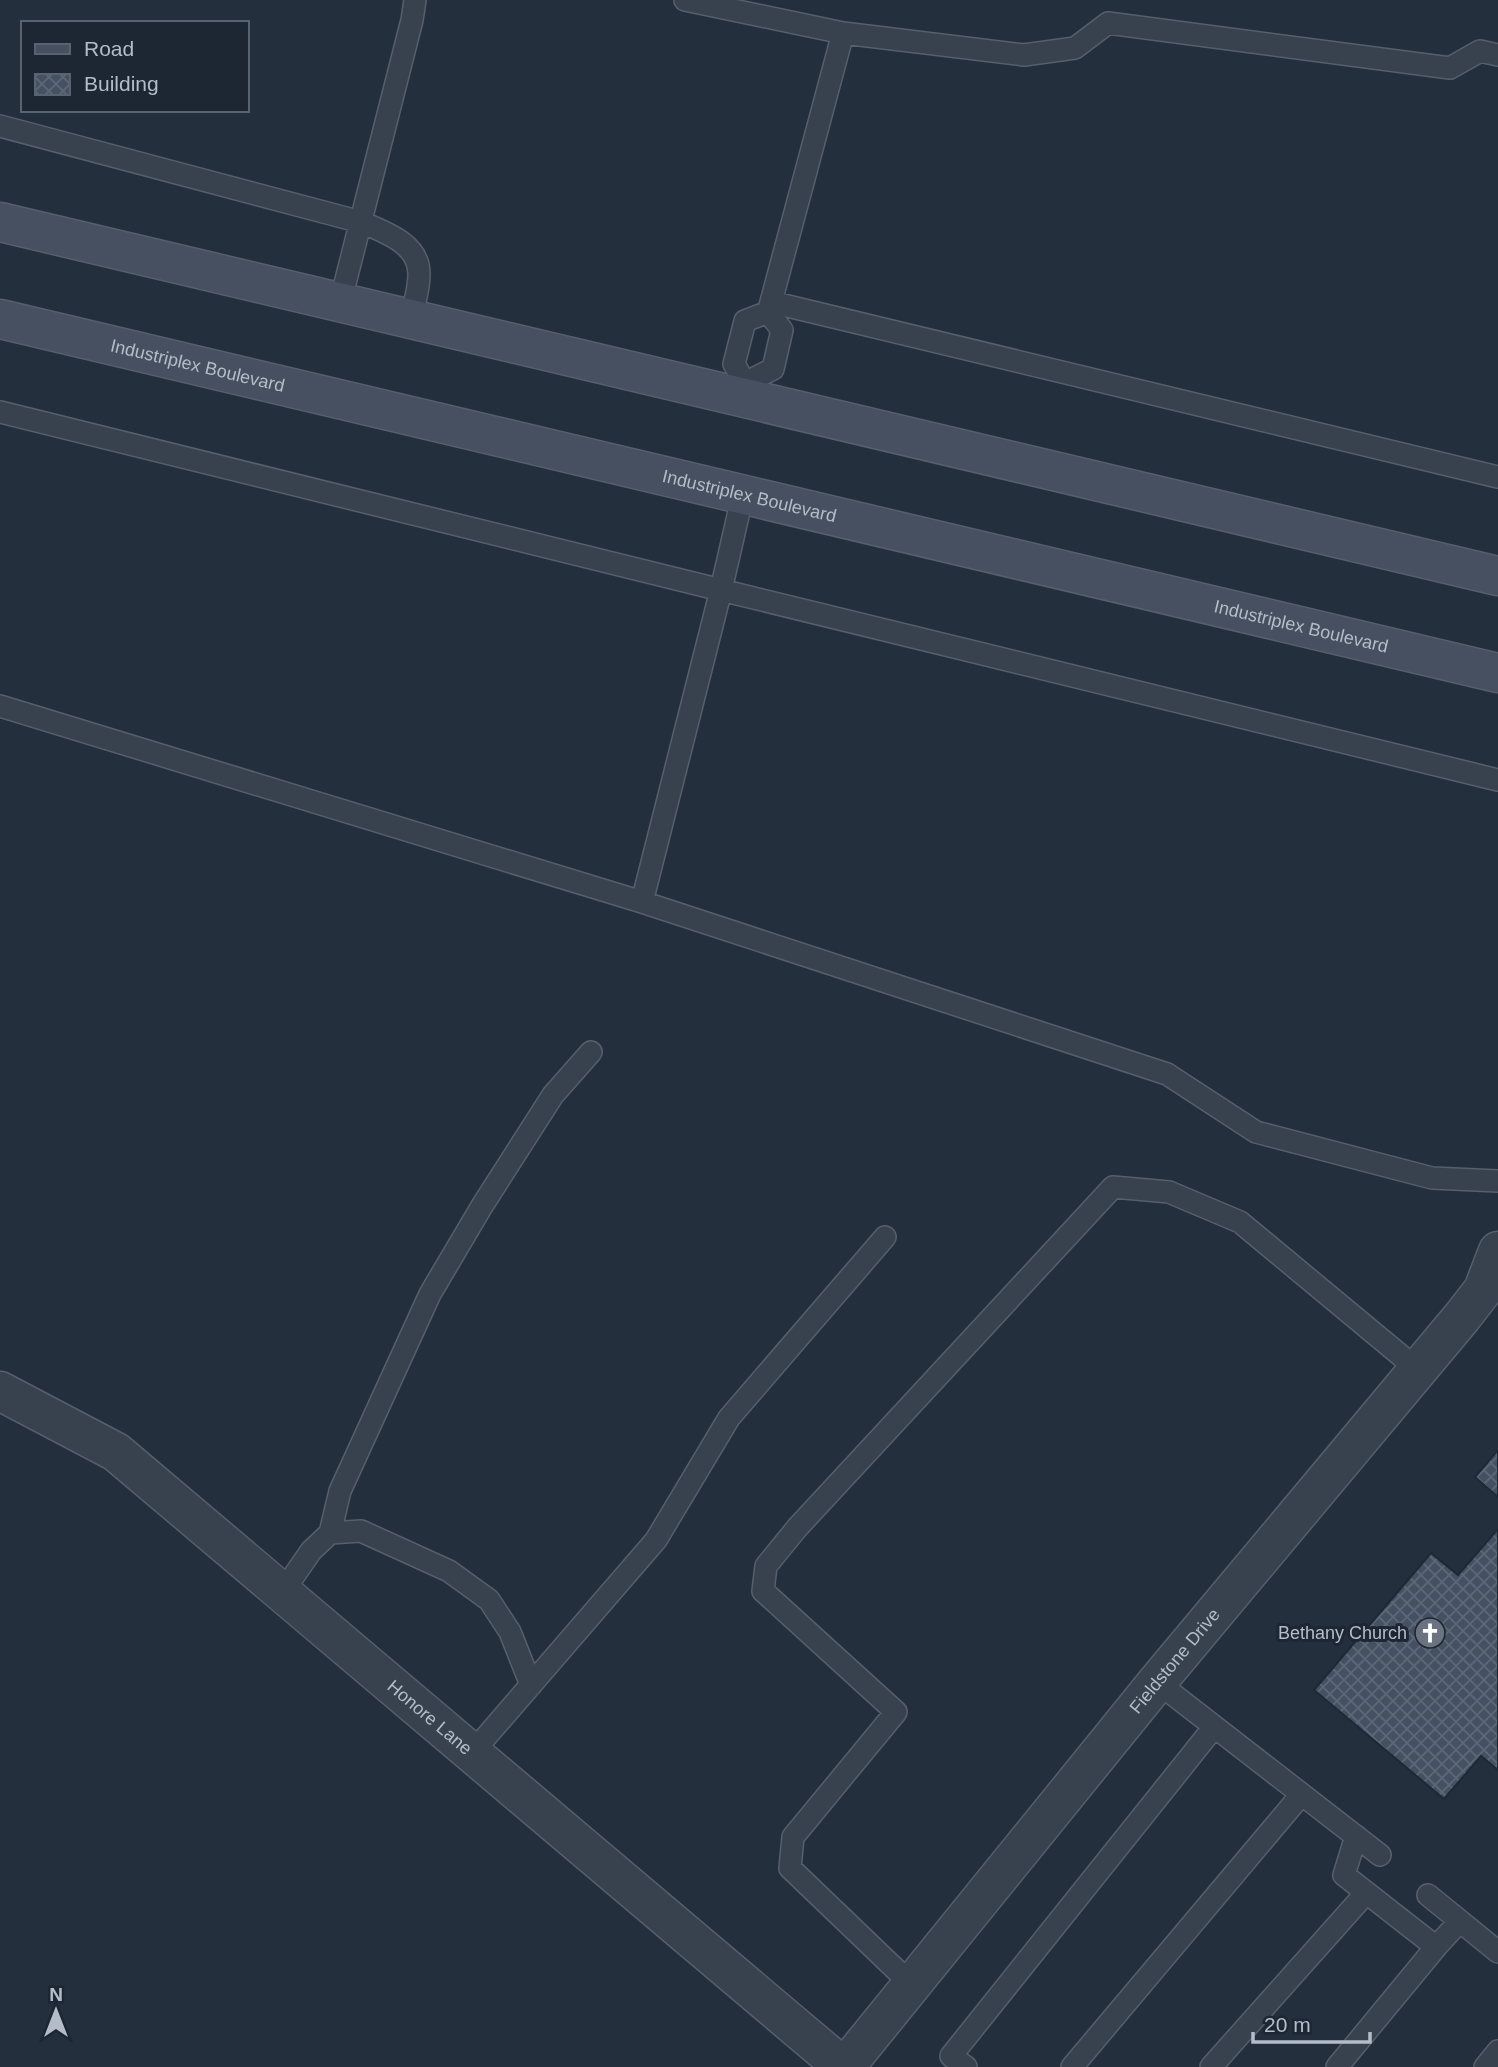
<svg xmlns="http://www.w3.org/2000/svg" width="1498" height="2067" font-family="Helvetica,sans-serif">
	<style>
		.building { fill: url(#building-cross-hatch); stroke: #1f2835; stroke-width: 2 }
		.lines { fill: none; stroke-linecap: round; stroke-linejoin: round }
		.lane-casing { stroke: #565f6c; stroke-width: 24 }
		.street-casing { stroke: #565f6c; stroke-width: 41 }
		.secondary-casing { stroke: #565f6c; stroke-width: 41 }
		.lane { stroke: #38414e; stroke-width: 21 }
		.street { stroke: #38414e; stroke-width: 38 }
		.secondary { stroke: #465061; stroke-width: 38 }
		.labels { text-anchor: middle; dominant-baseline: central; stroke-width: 6; stroke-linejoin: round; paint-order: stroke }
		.street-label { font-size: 18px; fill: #b4bcc9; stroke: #1d2633 }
		.poi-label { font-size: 18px; fill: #b4bcc9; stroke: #1d2633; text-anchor: end }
	</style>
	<defs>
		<pattern id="building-cross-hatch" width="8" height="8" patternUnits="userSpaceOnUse" patternTransform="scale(1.75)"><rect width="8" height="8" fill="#455162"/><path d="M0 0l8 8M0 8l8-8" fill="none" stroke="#5d6877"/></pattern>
	</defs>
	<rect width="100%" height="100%" fill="#242f3e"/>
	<path class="building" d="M 1498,1450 L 1498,1497 L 1475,1477 Z
		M 1498,1529 L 1498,1770 L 1481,1756 L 1444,1799 L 1314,1690 L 1431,1553 L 1458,1575 Z"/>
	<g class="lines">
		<g class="lane-casing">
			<path id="lane" d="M 685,0 L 843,33
				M 0,126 L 361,222 C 385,232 420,244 419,275 C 419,289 414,305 411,319
				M 771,302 L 843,33 L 1024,55 L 1075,48 L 1108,23 L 1450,68 L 1480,51 L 1498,55
				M 340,303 L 412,20 L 415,0
				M 768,312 L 771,302 L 1498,477
				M 745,383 L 773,369 L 782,330 L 768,312
				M 741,397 L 745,383 L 734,364 L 745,321 L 768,312
				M 0,412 L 721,590 L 743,494
				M 0,706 L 642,902 L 721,590 L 1498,780
				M 642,902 L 1167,1074 L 1256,1132 L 1432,1178 L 1498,1181
				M 330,1533 L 340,1491 L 430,1294 L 482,1206 L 553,1095 L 591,1052
				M 282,1593 L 311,1551 L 330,1533 L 361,1531 L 449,1571 L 489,1600 L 510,1632 L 531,1685
				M 1157,1682 L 1380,1855
				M 472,1753 L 656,1540 L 729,1418 L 885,1237
				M 1356,1836 L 1344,1875 L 1436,1947 L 1459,1922
				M 1428,1895 L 1498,1952
				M 912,1985 L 790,1868 L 793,1837 L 896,1712 L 763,1591 L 766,1566 L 797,1528 L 1113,1187 L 1169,1192 L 1240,1222 L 1417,1369
				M 966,2067 L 951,2056 L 1214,1727
				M 1072,2067 L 1301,1795
				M 1211,2067 L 1366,1893
				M 1337,2067 L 1436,1947
				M 1485,2067 L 1498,2051"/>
		</g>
		<g class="street-casing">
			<g id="street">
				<path id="s1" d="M 0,1391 L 116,1452 L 843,2067"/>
				<path id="s2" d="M 845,2067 L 1157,1682 L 1462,1317 L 1483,1290 L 1498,1251"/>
			</g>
		</g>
		<g class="secondary-casing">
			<g id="secondary">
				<path d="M 0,222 L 1498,576"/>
				<path id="s3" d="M 0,319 L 1498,673"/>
			</g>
		</g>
		<use href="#lane" class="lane"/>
		<use href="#street" class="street"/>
		<use href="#secondary" class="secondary"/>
	</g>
	<defs>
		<g id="church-disc" transform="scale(1.575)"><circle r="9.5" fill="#6b7280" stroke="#1d2633"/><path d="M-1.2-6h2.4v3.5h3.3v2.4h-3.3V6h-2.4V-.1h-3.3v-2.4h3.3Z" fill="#fff"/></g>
	</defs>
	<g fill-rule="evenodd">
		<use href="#church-disc" x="1430" y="1633"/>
	</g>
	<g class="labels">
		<g class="street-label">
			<text stroke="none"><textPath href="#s3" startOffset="203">Industriplex Boulevard</textPath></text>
			<text stroke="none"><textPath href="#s3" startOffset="770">Industriplex Boulevard</textPath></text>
			<text stroke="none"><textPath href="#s3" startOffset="1337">Industriplex Boulevard</textPath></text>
			<text stroke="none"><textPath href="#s2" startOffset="523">Fieldstone Drive</textPath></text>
			<text stroke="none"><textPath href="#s1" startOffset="542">Honore Lane</textPath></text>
		</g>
		<g class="poi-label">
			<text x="1407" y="1633">Bethany Church</text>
		</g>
	</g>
	<rect x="21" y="21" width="228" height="91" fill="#1d2633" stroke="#59626f" stroke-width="2"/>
	<rect x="35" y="44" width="35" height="10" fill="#465061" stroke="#59626f" stroke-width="2"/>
	<text x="84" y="56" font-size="21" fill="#b4bcc9">Road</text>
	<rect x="35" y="74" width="35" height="21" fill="url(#building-cross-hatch)" stroke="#59626f" stroke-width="2"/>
	<text x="84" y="91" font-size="21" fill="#b4bcc9">Building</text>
	<g transform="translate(56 2011)" stroke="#1d2633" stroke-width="5" paint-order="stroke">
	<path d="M0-5L12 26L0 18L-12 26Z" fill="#b4bcc9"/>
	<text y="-10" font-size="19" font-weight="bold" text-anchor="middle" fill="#b4bcc9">N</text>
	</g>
	<path d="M1253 2032v10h117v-10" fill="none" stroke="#b4bcc9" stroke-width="3.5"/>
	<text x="1264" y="2032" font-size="21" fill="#b4bcc9" stroke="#1d2633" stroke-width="5" paint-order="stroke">20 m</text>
</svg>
